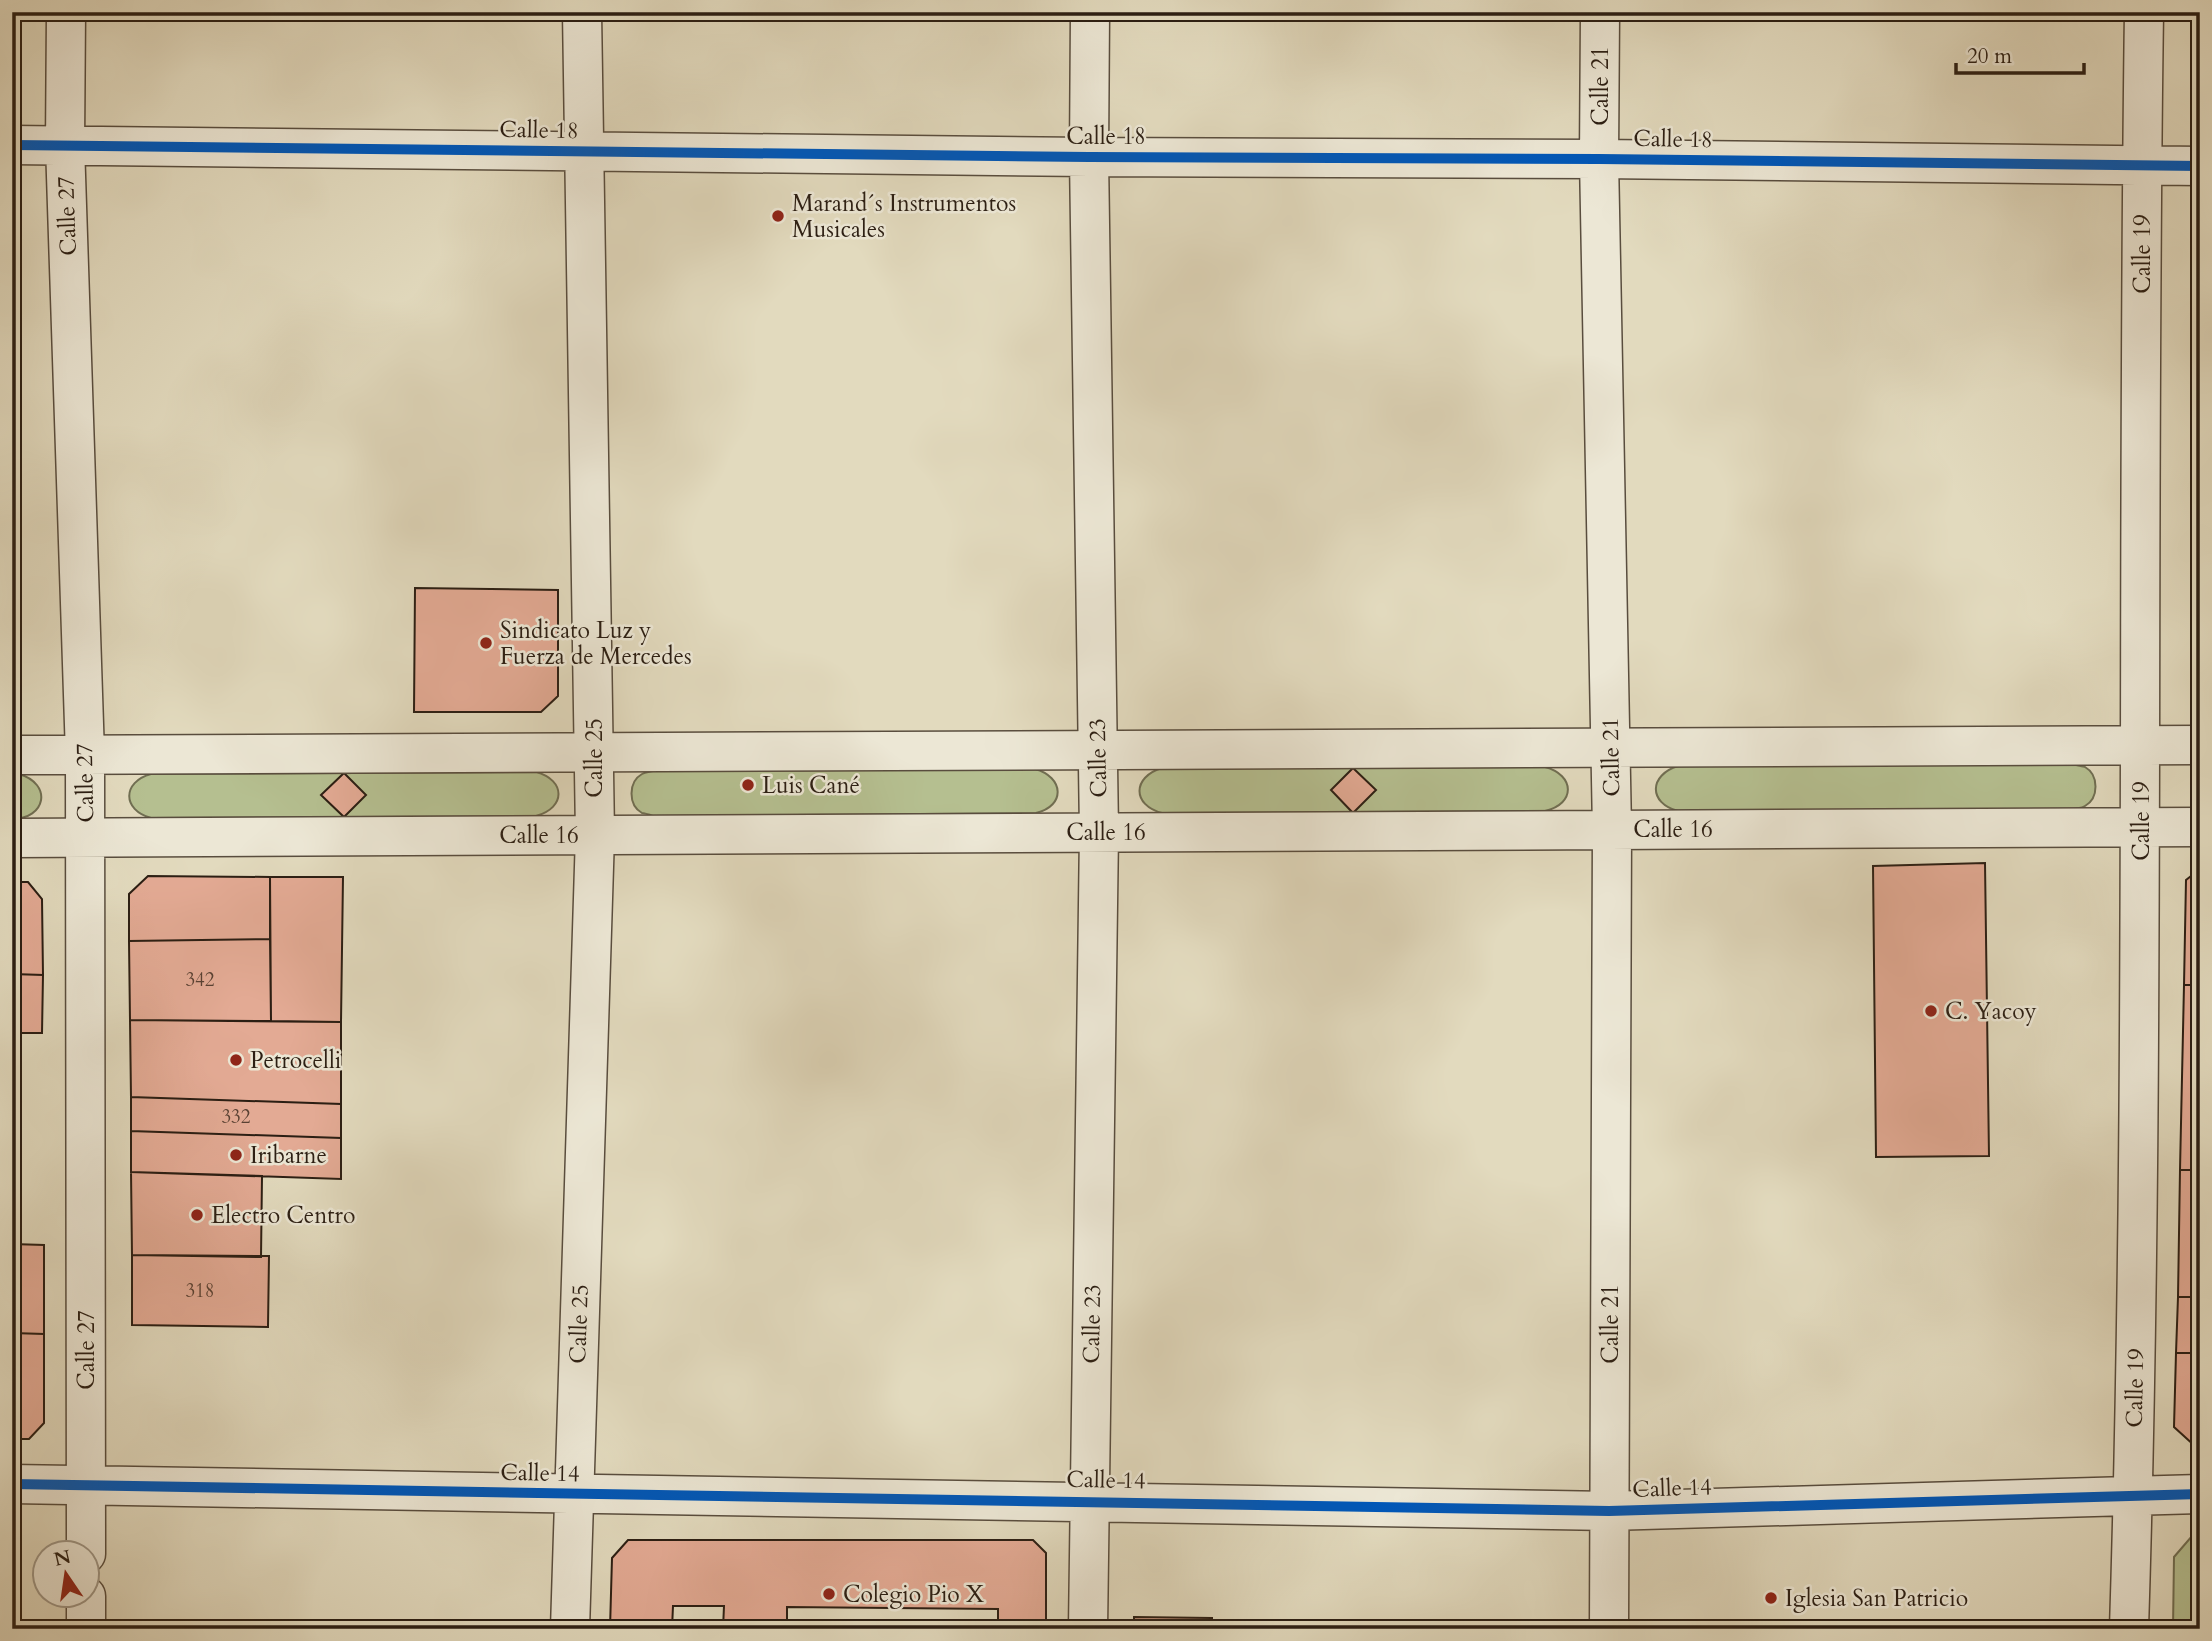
<svg xmlns="http://www.w3.org/2000/svg" width="2212" height="1641" font-family="Cardo,serif">
	<style>
		.green { fill: #b5bf90; stroke: #706e52; stroke-width: 2 }
		.building { fill: #e3aa94; stroke: #2b1e13; stroke-width: 2 }
		.lines { fill: none; stroke-linecap: round; stroke-linejoin: round }
		.street-casing { stroke: #594d3e; stroke-width: 41 }
		.street { stroke: #ece7d5; stroke-width: 38 }
		.cycleway-casing { stroke: #ece7d5; stroke-width: 15 }
		.cycleway { stroke: #0057b8; stroke-width: 10 }
		.poi-dot { fill: #8f2418; stroke: #ece7d5; stroke-width: 2.5 }
		.labels { text-anchor: middle; dominant-baseline: central; stroke-width: 5; stroke-linejoin: round; paint-order: stroke }
		.number-label { font-size: 19px; fill: #594133 }
		.street-label { font-size: 23px; fill: #2b1e13; stroke: #ece7d5 }
		.poi-label { font-size: 23px; fill: #2b1e13; stroke: #ece7d5; text-anchor: start }
	</style>
	<rect width="100%" height="100%" fill="#e2dabe"/>
	<filter id="stains"><feTurbulence type="fractalNoise" baseFrequency=".00286" numOctaves="4"/><feColorMatrix values="0 0 0 0 .2 0 0 0 0 .09 0 0 0 0 .02 0 0 0 .5 -.17"/></filter>
	<radialGradient id="worn" r=".72"><stop offset=".6" stop-color="#630" stop-opacity="0"/><stop offset="1" stop-color="#630" stop-opacity=".3"/></radialGradient>
	<path class="green" d="M 2074,764 C 2075,765 2084,767 2085,767 C 2099,775 2099,798 2085,806 C 2082,808 2078,808 2074,809 L 1678,811 C 1648,803 1649,775 1678,766 Z
		M 1545,767 C 1575,775 1576,804 1545,811 L 1162,813 C 1132,805 1132,777 1162,768 Z
		M 1035,769 C 1064,777 1066,806 1036,813 L 653,816 C 652,815 643,813 642,813 C 628,805 628,782 642,774 C 645,772 649,772 653,771 Z
		M 536,772 C 566,780 566,808 536,816 L 151,818 C 122,810 122,782 151,774 Z
		M 19,774 C 53,784 46,819 12,819 L 12,781 Z
		M 2192,1536 L 2200,1536 L 2200,1629 L 2173,1629 L 2174,1557 Z"/>
	<path class="building" d="M 415,588 L 558,590 L 558,696 L 541,712 L 414,712 Z
		M 1353,768 L 1376,790 L 1353,813 L 1331,790 Z
		M 344,773 L 366,795 L 344,817 L 321,795 Z
		M 1985,863 L 1989,1156 L 1876,1157 L 1873,866 Z
		M 2200,869 L 2200,985 L 2184,985 L 2186,880 Z
		M 148,876 L 270,877 L 270,939 L 129,941 L 129,894 Z
		M 270,877 L 343,877 L 341,1022 L 271,1021 Z
		M 12,882 L 28,882 L 42,899 L 43,975 L 12,974 Z
		M 270,939 L 271,1021 L 130,1020 L 129,941 Z
		M 12,974 L 43,975 L 42,1033 L 12,1033 Z
		M 2184,985 L 2200,985 L 2200,1170 L 2180,1170 Z
		M 130,1020 L 341,1022 L 341,1104 L 131,1097 Z
		M 131,1097 L 341,1104 L 341,1138 L 131,1131 Z
		M 131,1131 L 341,1138 L 341,1179 L 131,1172 Z
		M 2180,1170 L 2200,1170 L 2200,1297 L 2178,1297 Z
		M 131,1172 L 262,1176 L 261,1257 L 132,1255 Z
		M 12,1244 L 44,1245 L 44,1334 L 12,1333 Z
		M 132,1255 L 269,1256 L 268,1327 L 132,1325 Z
		M 2178,1297 L 2200,1297 L 2200,1353 L 2176,1353 Z
		M 12,1333 L 44,1334 L 44,1423 L 29,1439 L 12,1439 Z
		M 2176,1353 L 2200,1353 L 2200,1447 L 2196,1447 L 2174,1427 Z
		M 628,1540 L 1033,1540 L 1046,1553 L 1046,1629 L 998,1629 L 998,1609 L 787,1607 L 787,1629 L 723,1629 L 724,1606 L 673,1606 L 672,1629 L 610,1629 L 612,1558 Z
		M 1134,1617 L 1212,1618 L 1212,1629 L 1134,1629 Z"/>
	<g class="lines">
		<g class="street-casing">
			<path id="street" d="M 66,12 L 65,145 L 85,755 L 86,1554
				M 1600,12 L 1599,159 L 1612,830 L 1609,1629
				M 12,145 L 1089,157 L 1599,159 L 2200,166
				M 12,755 L 2200,745
				M 12,838 L 2200,827
				M 12,1484 L 1609,1511 L 2200,1494
				M 86,1629 L 86,1596
				M 570,1629 L 595,835 L 582,12
				M 1088,1629 L 1099,832 L 1089,157 L 1090,12
				M 2129,1629 C 2146,1090 2136,551 2144,12"/>
		</g>
		<use href="#street" class="street"/>
		<g class="cycleway-casing">
			<path id="cycleway" d="M 12,145 L 1089,157 L 1599,159 L 2200,166
				M 12,1484 L 1609,1511 L 2200,1494"/>
		</g>
		<use href="#cycleway" class="cycleway"/>
	</g>
	<g class="poi-dot">
		<circle cx="778" cy="216" r="7"/>
		<circle cx="486" cy="643" r="7"/>
		<circle cx="748" cy="785" r="7"/>
		<circle cx="1931" cy="1011" r="7"/>
		<circle cx="236" cy="1060" r="7"/>
		<circle cx="236" cy="1155" r="7"/>
		<circle cx="197" cy="1215" r="7"/>
		<circle cx="829" cy="1594" r="7"/>
		<circle cx="1771" cy="1598" r="7"/>
	</g>
	<g class="labels">
		<g class="number-label">
			<text x="200" y="980">342</text>
			<text x="236" y="1117">332</text>
			<text x="200" y="1291">318</text>
		</g>
		<g class="street-label">
			<text transform="translate(1600 86) rotate(-90)">Calle 21</text>
			<text transform="translate(539 130) rotate(1)">Calle 18</text>
			<text x="1106" y="136">Calle 18</text>
			<text transform="translate(1673 139) rotate(1)">Calle 18</text>
			<text transform="translate(67 216) rotate(-92)">Calle 27</text>
			<text transform="translate(2142 254) rotate(-90)">Calle 19</text>
			<text transform="translate(1611 757) rotate(-91)">Calle 21</text>
			<text transform="translate(594 758) rotate(-90)">Calle 25</text>
			<text transform="translate(1098 758) rotate(-91)">Calle 23</text>
			<text transform="translate(85 783) rotate(-91)">Calle 27</text>
			<text transform="translate(2141 821) rotate(-90)">Calle 19</text>
			<text x="1673" y="829">Calle 16</text>
			<text x="1106" y="832">Calle 16</text>
			<text x="539" y="835">Calle 16</text>
			<text transform="translate(579 1324) rotate(-88)">Calle 25</text>
			<text transform="translate(1092 1324) rotate(-89)">Calle 23</text>
			<text transform="translate(1610 1324) rotate(-90)">Calle 21</text>
			<text transform="translate(86 1350) rotate(-90)">Calle 27</text>
			<text transform="translate(2135 1388) rotate(-89)">Calle 19</text>
			<text transform="translate(540 1473) rotate(1)">Calle 14</text>
			<text transform="translate(1106 1480) rotate(1)">Calle 14</text>
			<text transform="translate(1672 1488) rotate(-2)">Calle 14</text>
		</g>
		<g class="poi-label">
			<text x="792" y="203">Marand´s Instrumentos<tspan x="792" dy="26">Musicales</tspan></text>
			<text x="500" y="630">Sindicato Luz y<tspan x="500" dy="26">Fuerza de Mercedes</tspan></text>
			<text x="762" y="785">Luis Cané</text>
			<text x="1945" y="1011">C. Yacoy</text>
			<text x="250" y="1060">Petrocelli</text>
			<text x="250" y="1155">Iribarne</text>
			<text x="211" y="1215">Electro Centro</text>
			<text x="843" y="1594">Colegio Pio X</text>
			<text x="1785" y="1598">Iglesia San Patricio</text>
		</g>
	</g>
	<rect width="2212" height="1641" fill="none" stroke="#e2dabe" stroke-width="42"/>
	<rect x="14" y="14" width="2184" height="1613" fill="none" stroke="#2b1e13" stroke-width="3.5"/>
	<rect x="21" y="21" width="2170" height="1599" fill="none" stroke="#2b1e13" stroke-width="2"/>
	<g transform="translate(66 1574) rotate(347)"><circle r="33" fill="#ece7d5" stroke="#9f9787" stroke-width="2"/>
	<path d="M0-5L12 26L0 18L-12 26Z" fill="#8f2418"/>
	<text y="-10" font-size="19" font-weight="bold" text-anchor="middle" fill="#2b1e13">N</text>
	</g>
	<path d="M1956 63v10h128v-10" fill="none" stroke="#2b1e13" stroke-width="3.5"/>
	<text x="1967" y="63" font-size="21" fill="#2b1e13" stroke="#ece7d5" stroke-width="5" paint-order="stroke">20 m</text>
	<rect width="100%" height="100%" filter="url(#stains)"/>
	<rect width="100%" height="100%" fill="url(#worn)"/>
</svg>
